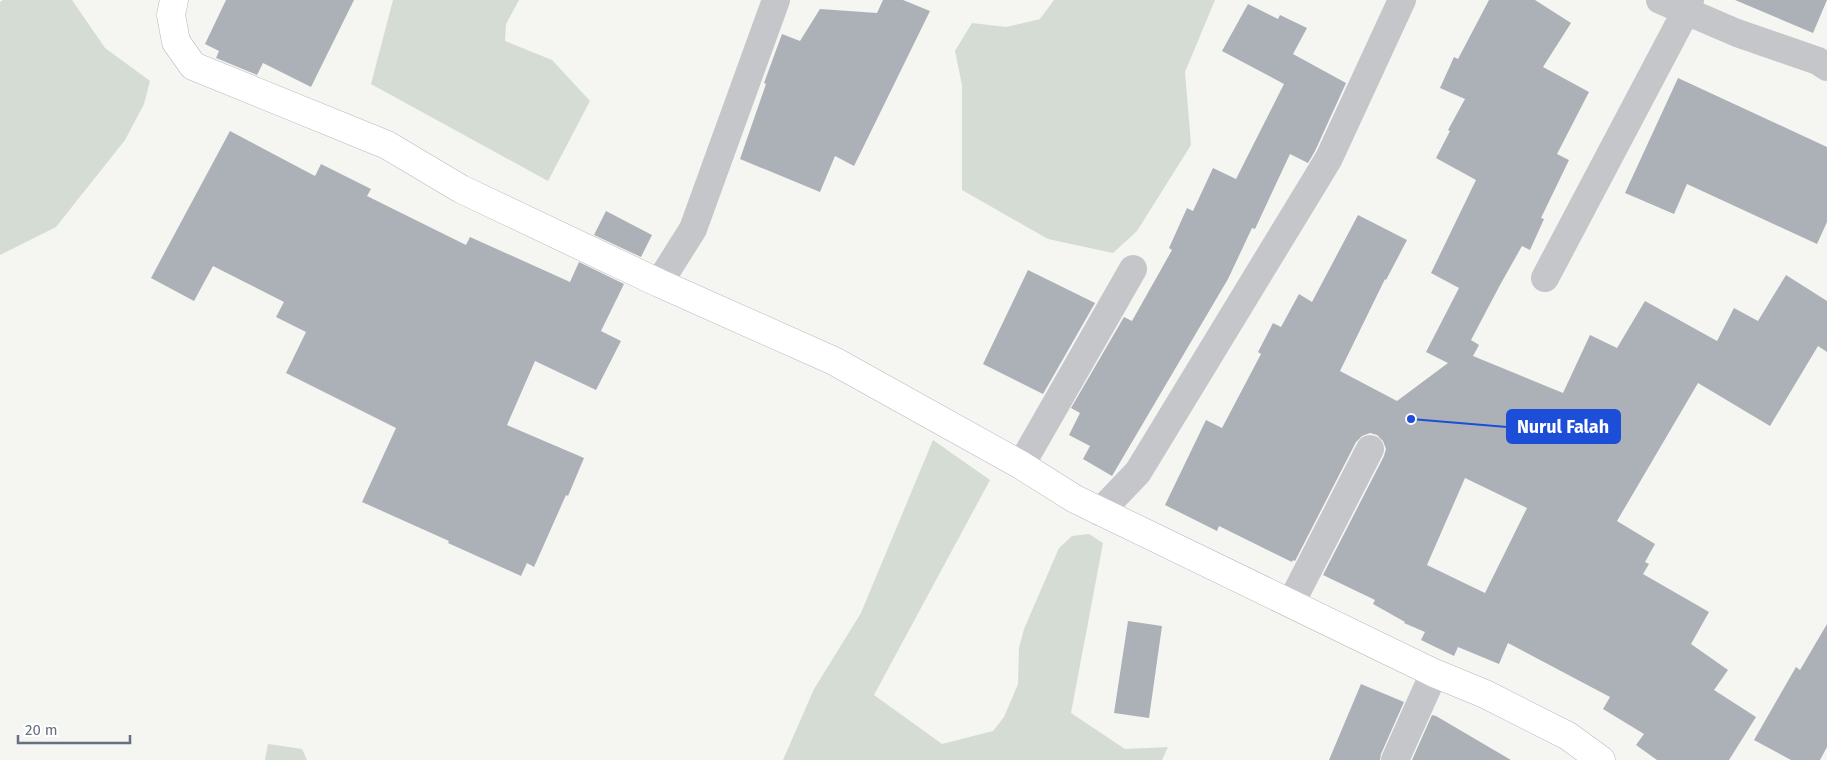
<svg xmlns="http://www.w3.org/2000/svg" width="1827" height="760" font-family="'Fira Sans',sans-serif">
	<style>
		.green { fill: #d5dcd3 }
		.building { fill: #acb1b8; fill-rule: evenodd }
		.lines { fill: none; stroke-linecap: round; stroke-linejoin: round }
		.secondary-casing { stroke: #b6b9be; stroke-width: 29 }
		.street { stroke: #c4c6ca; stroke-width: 28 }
		.secondary { stroke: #fff; stroke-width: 28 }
		.leader { fill: none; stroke: #1d4ed8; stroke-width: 2 }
		.callout-dot { fill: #1d4ed8; stroke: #fff; stroke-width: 2 }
		.callout { fill: #1d4ed8; stroke: #1d4ed8; stroke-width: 2 }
		.callout-label { font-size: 18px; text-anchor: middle; font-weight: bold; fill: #fff }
	</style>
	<rect width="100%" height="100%" fill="#f5f5f2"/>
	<path class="green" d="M 3,0 L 72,0 L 105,48 L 150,81 L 144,104 L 125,140 L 56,227 L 0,255 L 0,2 Z
		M 393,0 L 519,0 L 506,24 L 505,41 L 552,60 L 590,101 L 548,181 L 371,84 Z
		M 1054,0 L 1215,0 L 1185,72 L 1191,145 L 1137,231 L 1113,253 L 1048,239 L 962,190 L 962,85 L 955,51 L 972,23 L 1006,27 L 1040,19 Z
		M 933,440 L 990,480 L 874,695 L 942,744 L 993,731 L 1004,717 L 1018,684 L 1019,648 L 1024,629 L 1059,548 L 1072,536 L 1089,534 L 1103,543 L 1071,713 L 1125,749 L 1168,747 L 1162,760 L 783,760 L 814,689 L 861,613 Z
		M 268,744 L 302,749 L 307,760 L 265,760 Z"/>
	<path class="building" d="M 226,0 L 354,0 L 311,87 L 263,63 L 257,75 L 216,58 L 219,51 L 205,44 Z
		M 883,0 L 903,0 L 930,11 L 854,166 L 835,156 L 820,192 L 740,159 L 766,84 L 764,83 L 782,34 L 800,41 L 820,9 L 877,13 Z
		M 1489,0 L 1535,0 L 1571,23 L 1543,67 L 1589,92 L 1557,154 L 1569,160 L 1541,218 L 1544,219 L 1530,250 L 1522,246 L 1500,285 L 1471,340 L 1479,345 L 1473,356 L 1563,393 L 1590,335 L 1617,348 L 1645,301 L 1717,341 L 1734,308 L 1758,321 L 1786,275 L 1827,301 L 1827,352 L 1818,346 L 1770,426 L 1698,383 L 1617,521 L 1655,544 L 1645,562 L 1649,564 L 1643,574 L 1709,612 L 1691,644 L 1728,670 L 1714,690 L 1756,717 L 1729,760 L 1657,760 L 1636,745 L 1644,734 L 1603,709 L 1610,697 L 1508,643 L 1499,664 L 1458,647 L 1454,656 L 1421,640 L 1425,632 L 1404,623 L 1405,622 L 1373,604 L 1375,600 L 1323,575 L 1384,456 L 1386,449 L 1383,441 L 1377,435 L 1370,433 L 1362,436 L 1356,442 L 1295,561 L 1293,560 L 1292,562 L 1219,526 L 1217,531 L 1165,505 L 1206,420 L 1222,428 L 1261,354 L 1258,352 L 1273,323 L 1281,327 L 1299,294 L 1312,302 L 1358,215 L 1407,240 L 1386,280 L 1385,279 L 1340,371 L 1397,401 L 1448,363 L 1426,352 L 1459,288 L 1431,273 L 1476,180 L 1436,158 L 1450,131 L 1448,130 L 1465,99 L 1440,88 L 1454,57 L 1458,59 ZM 1465,478 L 1527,508 L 1485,593 L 1427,565 Z
		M 1735,0 L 1827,0 L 1813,33 Z
		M 1248,4 L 1278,19 L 1280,15 L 1307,28 L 1293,54 L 1346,83 L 1315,151 L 1308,163 L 1290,154 L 1255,229 L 1252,228 L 1228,279 L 1112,476 L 1083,459 L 1090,446 L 1069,435 L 1080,413 L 1071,408 L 1124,317 L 1132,321 L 1172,250 L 1169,248 L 1187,208 L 1193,211 L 1213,168 L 1236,179 L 1284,84 L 1222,51 Z
		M 1678,78 L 1827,147 L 1827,222 L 1817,244 L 1687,184 L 1674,214 L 1625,193 Z
		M 230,131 L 315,176 L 321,164 L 371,189 L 367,196 L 466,245 L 470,237 L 570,282 L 579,262 L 624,284 L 601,331 L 621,341 L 596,390 L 535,361 L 507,425 L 584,458 L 568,496 L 566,495 L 534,567 L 527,563 L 521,576 L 448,543 L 449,541 L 362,502 L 396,428 L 286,373 L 306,332 L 276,317 L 284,302 L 213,266 L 194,301 L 151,278 Z
		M 606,211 L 652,235 L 641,257 L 594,235 Z
		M 1028,270 L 1095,303 L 1043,394 L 983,364 Z
		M 1128,621 L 1162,626 L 1149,718 L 1114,713 Z
		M 1827,624 L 1827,747 L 1820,760 L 1791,760 L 1754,740 L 1796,667 L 1800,670 Z
		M 1361,684 L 1404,702 L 1381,754 L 1380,760 L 1329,760 Z
		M 1432,715 L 1436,716 L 1511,760 L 1412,760 Z"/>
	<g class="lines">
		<g class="secondary-casing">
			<path id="secondary" d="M 174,0 L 171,15 L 176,42 L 193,66 L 387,145 L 461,189 L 659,283 L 834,361 L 1021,465 L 1075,499 L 1434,673 L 1485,694 L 1568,736 L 1601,760"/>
		</g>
		<path class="street" d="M 1660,0 L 1737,33 L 1818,61 L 1827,67
			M 1545,278 L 1686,11 L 1690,0
			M 659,283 L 693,229 L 776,0
			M 1021,465 L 1133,269
			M 1100,512 L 1138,472 L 1320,173 L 1329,158 L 1402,0
			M 1291,603 L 1370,449
			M 1395,760 L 1434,673"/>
		<use href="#secondary" class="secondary"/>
	</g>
	<path class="leader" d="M1411 419L1507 427"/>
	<circle class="callout-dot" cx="1411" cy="419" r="5"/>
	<rect class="callout" x="1507" y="410" width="113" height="33" rx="5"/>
	<g class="callout-label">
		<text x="1563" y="433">Nurul Falah</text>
	</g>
	<path d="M18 735v8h112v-8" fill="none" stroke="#667081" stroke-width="2.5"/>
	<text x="25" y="735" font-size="15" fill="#667081" stroke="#ffffff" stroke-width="4" paint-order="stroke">20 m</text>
</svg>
